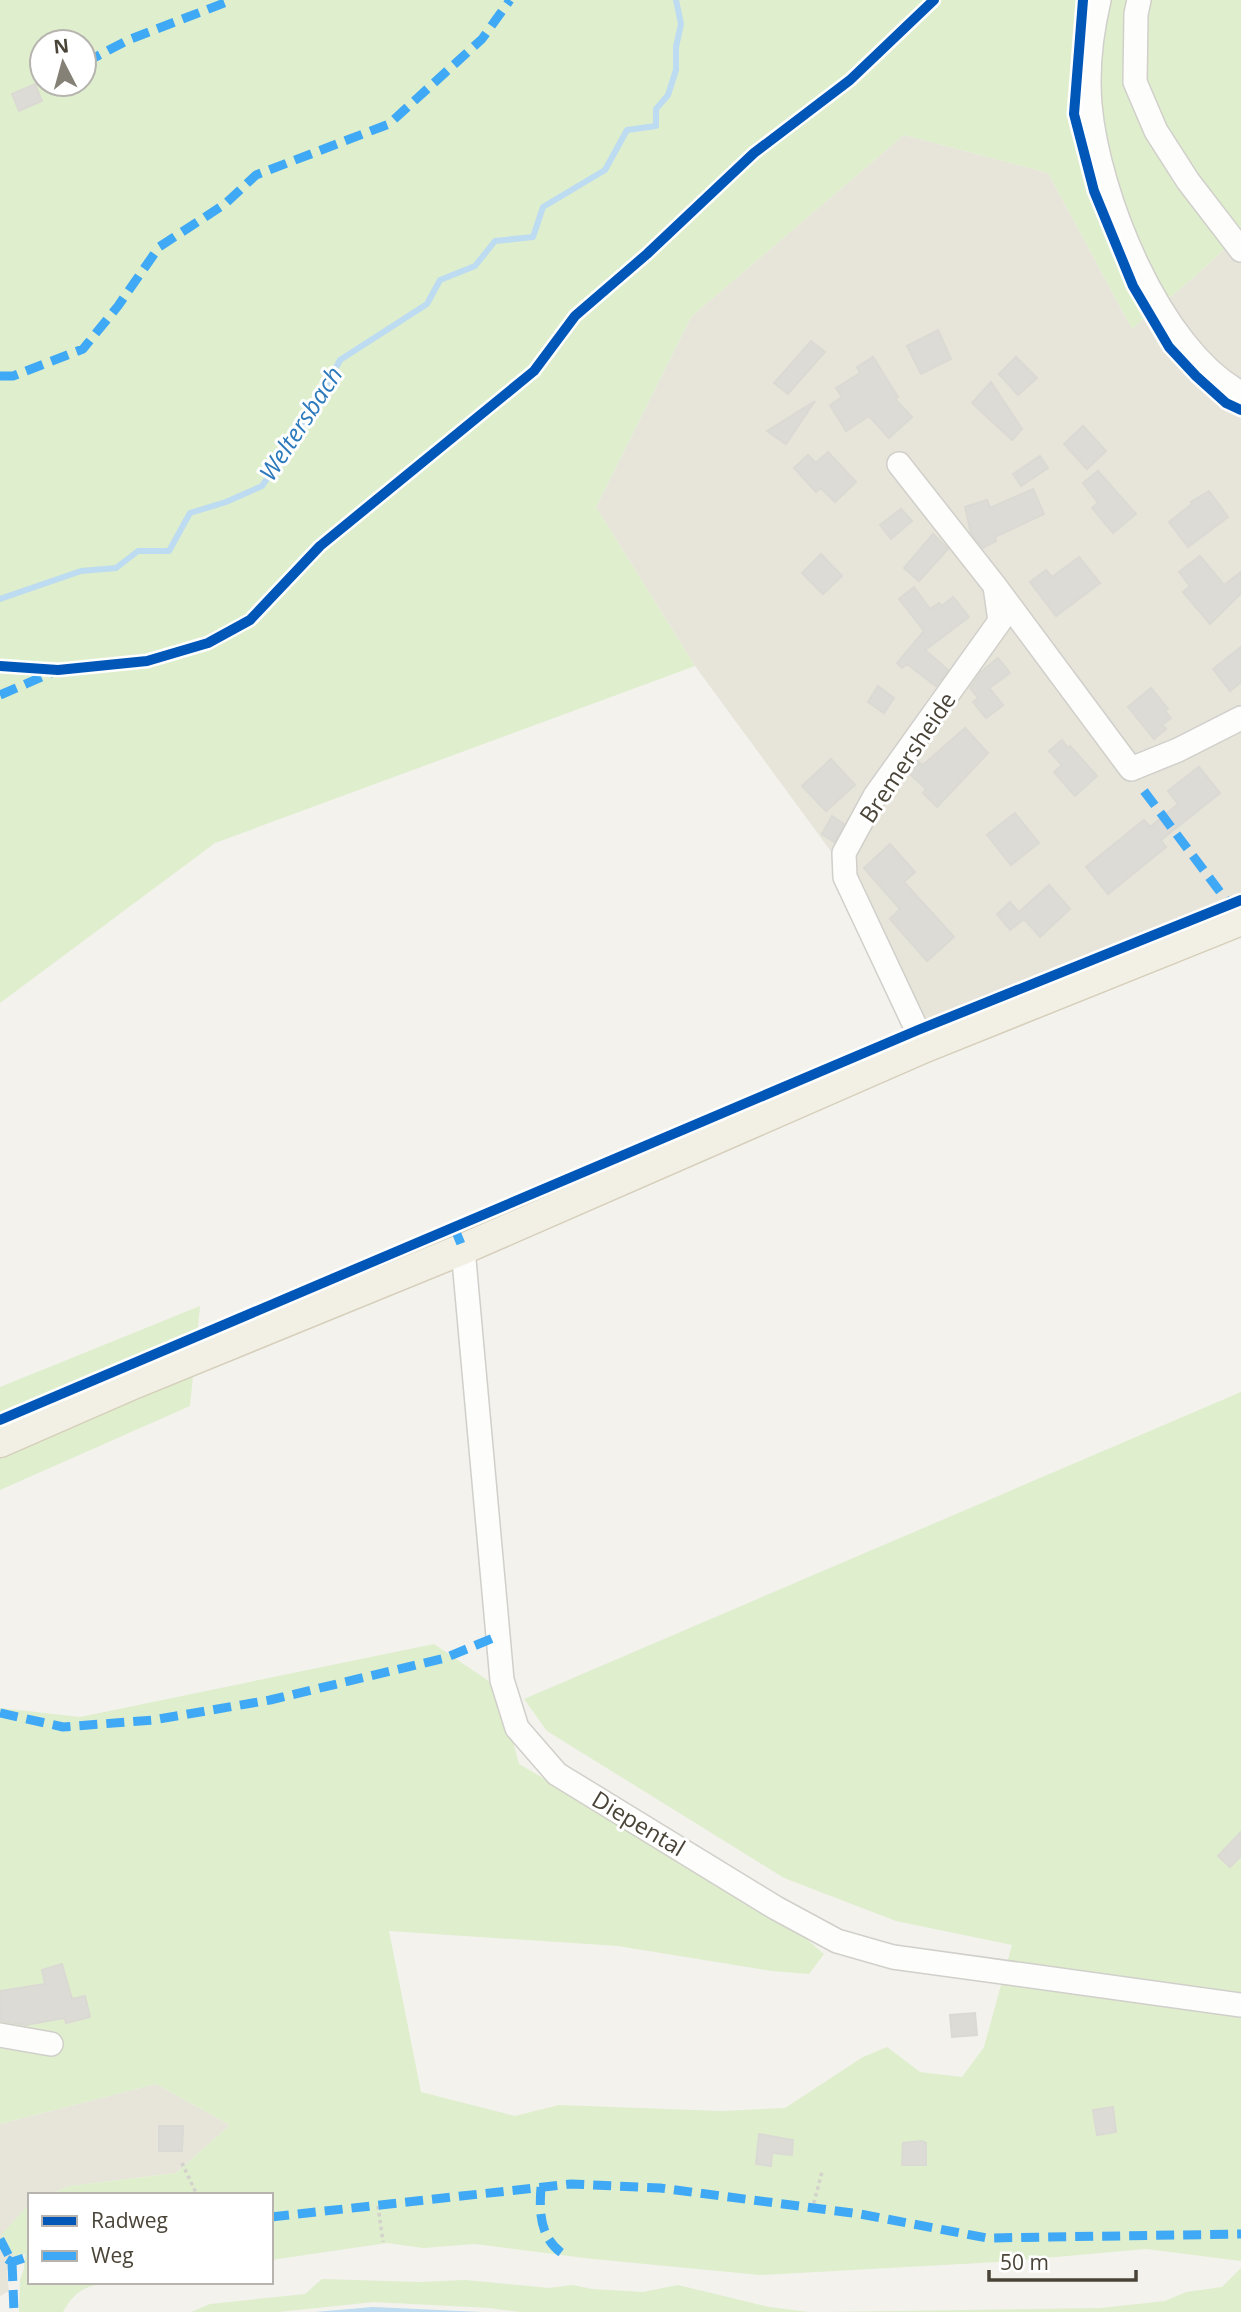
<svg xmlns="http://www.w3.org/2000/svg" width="1241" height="2312" font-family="'Open Sans',sans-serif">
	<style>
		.residential { fill: #e7e4da }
		.green { fill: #dfeecd; fill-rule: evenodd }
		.water { fill: #bddbf1 }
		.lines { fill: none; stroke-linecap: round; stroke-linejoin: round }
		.stream { stroke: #bddbf1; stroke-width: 6 }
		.building { fill: #dddbd5; stroke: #dbd9d3; stroke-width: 2 }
		.minor-casing { stroke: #d1cfca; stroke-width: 26 }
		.major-casing { stroke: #d6cfba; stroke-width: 33 }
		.path { stroke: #d3d2cb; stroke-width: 3.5; stroke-dasharray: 3.5 3.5; stroke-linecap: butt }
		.minor { stroke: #fdfdfc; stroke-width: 23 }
		.major { stroke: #f2efe5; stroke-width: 30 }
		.quiet { stroke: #3fa9f5; stroke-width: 9; stroke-dasharray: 18 9; stroke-linecap: butt }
		.cycleway-casing { stroke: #fff; stroke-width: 15 }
		.cycleway { stroke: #0057b8; stroke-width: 10 }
		.labels { text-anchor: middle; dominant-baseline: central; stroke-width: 6; stroke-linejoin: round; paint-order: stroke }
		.street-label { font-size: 23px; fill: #4a4438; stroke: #fff }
		.water-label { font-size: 24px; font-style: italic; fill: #2c79bb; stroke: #fff }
	</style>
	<rect width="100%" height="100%" fill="#f3f2ed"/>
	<path class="residential" d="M 904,135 L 1048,173 L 1132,329 L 1192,279 L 1241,234 L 1241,908 L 911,1041 L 838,861 L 695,666 L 596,507 L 691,317 Z
		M 156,2084 L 230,2125 L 176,2173 L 69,2186 L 49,2195 L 30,2195 L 30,2203 L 2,2235 L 15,2258 L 7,2271 L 9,2291 L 0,2296 L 0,2124 Z"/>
	<path class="green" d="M 0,0 L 1241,0 L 1241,234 L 1192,279 L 1132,329 L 1048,173 L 904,135 L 691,317 L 596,507 L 695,666 L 215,843 L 0,1003 ZM 42,42 L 84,42 L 84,84 L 42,84 Z
		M 200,1306 L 190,1406 L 0,1490 L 0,1387 Z
		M 1241,1392 L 1241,2261 L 1146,2249 L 998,2262 L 760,2275 L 593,2259 L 475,2244 L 423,2248 L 387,2243 L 271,2260 L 271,2195 L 49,2195 L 69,2186 L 176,2173 L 230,2125 L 156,2084 L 0,2124 L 0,1708 L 80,1717 L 434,1644 L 499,1688 L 519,1764 L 776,1913 L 824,1954 L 809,1974 L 772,1971 L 618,1946 L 389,1931 L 421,2092 L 515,2116 L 559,2105 L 721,2111 L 785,2108 L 863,2057 L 887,2047 L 920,2072 L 962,2077 L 984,2047 L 1012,1945 L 896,1921 L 784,1878 L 547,1731 L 524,1699 Z
		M 30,2203 L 30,2282 L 116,2282 C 88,2286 78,2286 63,2312 L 19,2312 L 20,2280 L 24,2269 L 25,2254 L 15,2258 L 1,2235 Z
		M 1241,2268 L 1241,2312 L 829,2312 L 1100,2308 L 1165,2301 L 1186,2292 L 1222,2287 Z
		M 322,2279 L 419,2282 L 465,2280 L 549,2288 L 573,2285 L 592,2289 L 643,2292 L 678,2285 L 769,2307 L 809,2312 L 520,2312 L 489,2308 L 374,2302 L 278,2312 L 191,2312 L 210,2304 L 305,2294 Z"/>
	<path class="water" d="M 373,2307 L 481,2312 L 315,2312 Z"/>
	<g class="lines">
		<path class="stream" d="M 0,599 L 81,571 L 116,568 L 138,551 L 169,551 L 190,513 L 226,502 L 262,486 L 313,412 L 340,360 L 427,304 L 440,280 L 475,266 L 495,241 L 533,237 L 543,207 L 605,170 L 627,130 L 656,126 L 656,109 L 668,95 L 676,70 L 676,47 L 681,24 L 676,0"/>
	</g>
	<path class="building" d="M 35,84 L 42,101 L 19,111 L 12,94 Z
		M 938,330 L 951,359 L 921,374 L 907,346 Z
		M 811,341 L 825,352 L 788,394 L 774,383 Z
		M 873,357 L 898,397 L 895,399 L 912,417 L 889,438 L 869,416 L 846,431 L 830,405 L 842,397 L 836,388 L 860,373 L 857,367 Z
		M 1016,357 L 1037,378 L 1018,395 L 999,374 Z
		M 991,382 L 1022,429 L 1012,440 L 972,403 Z
		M 815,401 L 786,444 L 767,431 Z
		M 1083,426 L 1106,451 L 1087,469 L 1064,444 Z
		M 828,452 L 856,482 L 835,502 L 821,488 L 816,492 L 794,468 L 808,455 L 816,463 Z
		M 1040,456 L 1048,468 L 1021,486 L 1013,474 Z
		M 1098,471 L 1136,514 L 1113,533 L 1092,508 L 1098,503 L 1083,483 Z
		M 1033,489 L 1044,514 L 995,537 L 996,541 L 983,548 L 971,533 L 965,507 L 987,500 L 990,508 Z
		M 1209,491 L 1228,517 L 1188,547 L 1169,522 L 1192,504 L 1191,502 Z
		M 901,509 L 912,521 L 891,539 L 880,525 Z
		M 933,534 L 948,549 L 919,581 L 904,568 Z
		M 821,554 L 842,576 L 823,594 L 802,573 Z
		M 1200,556 L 1224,585 L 1241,572 L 1241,593 L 1210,624 L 1183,592 L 1190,586 L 1179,572 Z
		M 1079,557 L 1100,583 L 1056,616 L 1030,582 L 1046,570 L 1052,577 Z
		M 914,587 L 930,609 L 939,603 L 942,606 L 953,597 L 969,617 L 925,650 L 948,670 L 936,686 L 907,664 L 902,668 L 897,663 L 924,631 L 899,599 Z
		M 1241,647 L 1241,682 L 1230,691 L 1213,669 Z
		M 998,658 L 1010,673 L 989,688 L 1003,705 L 986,718 L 973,702 L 978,698 L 970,688 L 981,672 Z
		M 878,686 L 894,698 L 884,713 L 868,702 Z
		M 1151,688 L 1168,709 L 1165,711 L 1171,718 L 1162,725 L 1166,729 L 1154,739 L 1128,707 Z
		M 965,728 L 988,753 L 937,807 L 923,793 L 926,789 L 909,773 L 917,761 L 923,765 Z
		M 1062,740 L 1068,748 L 1070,746 L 1097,776 L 1075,796 L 1054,772 L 1062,765 L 1049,751 Z
		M 831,759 L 855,785 L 826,811 L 802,786 Z
		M 1199,767 L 1220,793 L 1161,840 L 1166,847 L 1108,894 L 1086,867 L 1144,820 L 1150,827 L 1178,804 L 1168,791 Z
		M 1015,813 L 1039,843 L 1011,865 L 987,835 Z
		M 832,816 L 844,824 L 834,842 L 822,834 Z
		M 890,844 L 915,872 L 904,882 L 954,937 L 927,961 L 890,919 L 900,909 L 864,868 Z
		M 1049,885 L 1070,909 L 1040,937 L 1024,919 L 1010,930 L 997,914 L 1010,902 L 1019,912 Z
		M 1241,1832 L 1241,1856 L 1230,1867 L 1218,1856 Z
		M 62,1964 L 72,1999 L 85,1996 L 90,2017 L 66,2023 L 64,2018 L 26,2025 L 1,2021 L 0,1991 L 45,1984 L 42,1970 Z
		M 975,2013 L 977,2035 L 952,2037 L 950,2015 Z
		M 1113,2107 L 1116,2132 L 1097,2135 L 1093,2110 Z
		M 159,2126 L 183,2126 L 182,2151 L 159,2151 Z
		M 759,2134 L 793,2140 L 792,2155 L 772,2153 L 771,2166 L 756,2164 Z
		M 921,2141 L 926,2143 L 926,2165 L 902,2165 L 903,2143 Z"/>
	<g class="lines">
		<g class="minor-casing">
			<path id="minor" d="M 1099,0 C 1091,34 1087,70 1090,105 C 1098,194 1159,349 1241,393
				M 1139,0 L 1136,14 L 1135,82 L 1156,131 L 1188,181 L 1241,250
				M 899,464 L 995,586 L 1131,769 L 1178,750 L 1241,718
				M 925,1047 L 845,877 L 844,853 L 875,796 L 1000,621 L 995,586
				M 463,1249 L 502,1680 L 517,1728 L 557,1774 L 776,1908 L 837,1941 L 893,1957 L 1241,2005
				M 0,2035 L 51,2044"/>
		</g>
		<g class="major-casing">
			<path id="major" d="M 0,1442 L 135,1383 L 463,1249 L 925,1047 L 1241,920"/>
		</g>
		<path class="path" d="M 182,2163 L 197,2195
			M 378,2206 L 383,2242
			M 812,2210 L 822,2172"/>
		<use href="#minor" class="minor"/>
		<use href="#major" class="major"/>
		<path class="quiet" d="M 84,63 L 128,40 L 232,0
			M 0,376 L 13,376 L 83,349 L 118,306 L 159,247 L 225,204 L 256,175 L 389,124 L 482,39 L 510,0
			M 0,695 L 51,673
			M 1144,791 L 1230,905
			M 454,1227 L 463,1249
			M 0,1713 L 63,1727 L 153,1720 L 270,1700 L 445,1658 L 498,1636
			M 541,2187 C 539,2213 540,2238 563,2254
			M 271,2217 L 571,2184 L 660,2188 L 860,2214 L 987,2238 L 1241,2234
			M 0,2239 L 12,2262 L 14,2312
			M 7,2259 L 12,2262 L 30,2256"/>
		<g class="cycleway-casing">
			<path id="cycleway" d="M 1083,0 L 1074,114 L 1094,191 L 1133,286 L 1169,347 L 1196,376 L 1226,403 L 1241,410
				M 0,666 L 58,670 L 147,661 L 208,643 L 250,620 L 320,546 L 534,371 L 575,316 L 647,254 L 754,153 L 850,80 L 934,0
				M 0,1420 L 918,1030 L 1241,900"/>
		</g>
		<use href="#cycleway" class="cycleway"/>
	</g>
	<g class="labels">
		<g class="street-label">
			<text transform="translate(907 757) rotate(-56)">Bremersheide</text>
			<text transform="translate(639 1823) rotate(31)">Diepental</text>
		</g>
		<g class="water-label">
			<text transform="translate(300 423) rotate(-57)">Weltersbach</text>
		</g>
	</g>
	<rect x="28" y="2193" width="245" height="91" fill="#ffffff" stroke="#b7b4af" stroke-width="2"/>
	<rect x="42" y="2216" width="35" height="10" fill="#0057b8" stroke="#b7b4af" stroke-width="2"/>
	<text x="91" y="2228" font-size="21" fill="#4a4438">Radweg</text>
	<rect x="42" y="2251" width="35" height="10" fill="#3fa9f5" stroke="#b7b4af" stroke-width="2"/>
	<text x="91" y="2263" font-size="21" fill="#4a4438">Weg</text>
	<g transform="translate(63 63) rotate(354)"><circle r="33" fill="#ffffff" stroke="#b7b4af" stroke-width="2"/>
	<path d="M0-5L12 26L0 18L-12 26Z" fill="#858177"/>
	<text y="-10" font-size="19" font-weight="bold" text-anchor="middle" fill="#4a4438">N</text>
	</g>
	<path d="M989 2270v10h147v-10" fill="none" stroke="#4a4438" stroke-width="3.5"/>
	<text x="1000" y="2270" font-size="21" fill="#4a4438" stroke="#ffffff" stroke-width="5" paint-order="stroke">50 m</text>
</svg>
